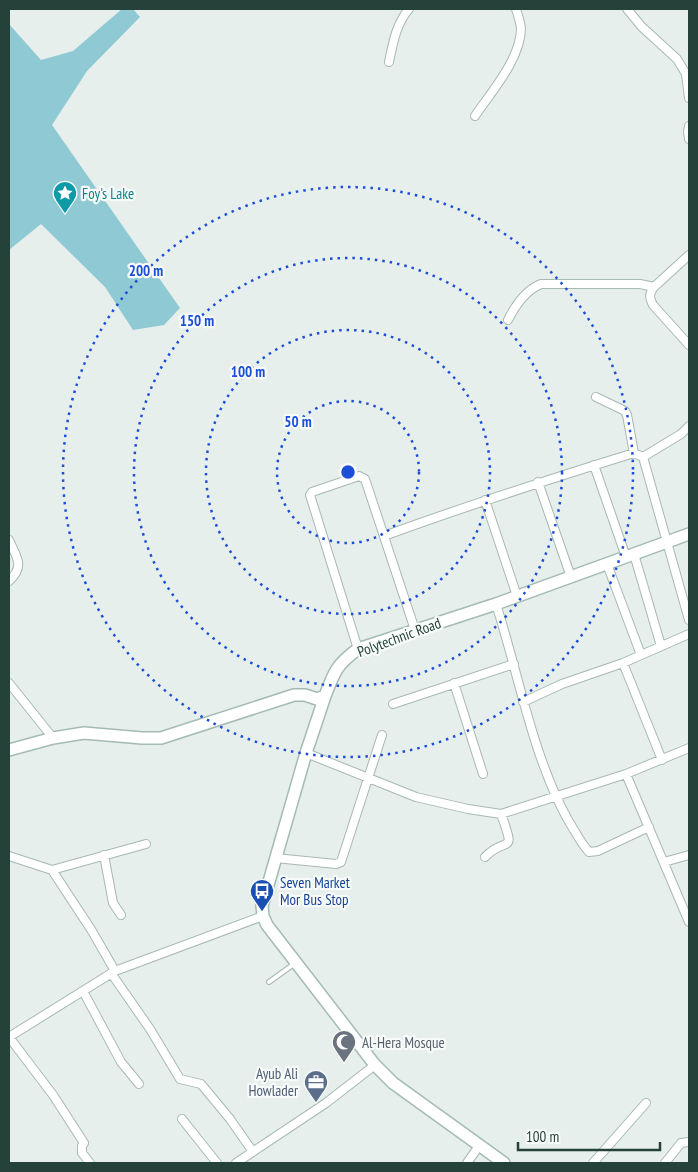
<svg xmlns="http://www.w3.org/2000/svg" width="698" height="1172" font-family="'PT Sans Narrow',sans-serif">
	<style>
		.water { fill: #8ec9d4 }
		.lines { fill: none; stroke-linecap: round; stroke-linejoin: round }
		.lane-casing { stroke: #a8b8b2; stroke-width: 6 }
		.street-casing { stroke: #a8b8b2; stroke-width: 10 }
		.secondary-casing { stroke: #a4bbb3; stroke-width: 14 }
		.lane { stroke: #fff; stroke-width: 4 }
		.street { stroke: #fff; stroke-width: 8 }
		.secondary { stroke: #fff; stroke-width: 11 }
		.ring { fill: none; stroke: #1d4ed8; stroke-width: 2.5; stroke-dasharray: 2.5 5 }
		.labels { text-anchor: middle; dominant-baseline: central; stroke-width: 4.5; stroke-linejoin: round; paint-order: stroke }
		.culture-label { font-size: 15px; fill: #0d838f; stroke: #f7fbf9; text-anchor: start }
		.street-label { font-size: 15px; fill: #24423a; stroke: #f7fbf9 }
		.transit-label { font-size: 15px; fill: #164399; stroke: #f7fbf9; text-anchor: start }
		.worship-label { font-size: 15px; fill: #5b616d; stroke: #f7fbf9; text-anchor: start }
		.service-label { font-size: 15px; fill: #4e5e75; stroke: #f7fbf9; text-anchor: end }
		.centre { fill: #1d4ed8; stroke: #f7fbf9; stroke-width: 2.5 }
		.ring-label { font-size: 15px; text-anchor: middle; font-weight: bold; fill: #1d4ed8; stroke: #f7fbf9; stroke-width: 4.5; stroke-linejoin: round; paint-order: stroke }
	</style>
	<rect width="100%" height="100%" fill="#e6efeb"/>
	<path class="water" d="M 122,9 L 133,9 L 140,17 L 87,71 L 52,125 L 180,308 L 164,325 L 133,330 L 105,287 L 41,224 L 9,250 L 9,24 L 41,60 L 73,51 Z"/>
	<g class="lines">
		<g class="lane-casing">
			<path id="lane" d="M 269,982 L 294,964"/>
		</g>
		<g class="street-casing">
			<path id="street" d="M 627,9 L 642,27 L 677,59 L 686,74 L 689,98
				M 389,62 C 393,43 396,24 409,9
				M 475,116 C 492,91 521,58 521,28 C 520,21 518,15 516,9
				M 689,126 L 688,132 L 689,139
				M 689,255 L 654,287 C 649,294 649,297 653,305 L 689,345
				M 508,320 C 515,306 526,290 541,284 L 640,284 L 654,287
				M 596,397 L 625,411 L 627,415 L 634,453
				M 643,457 L 681,434 L 689,426
				M 594,465 L 626,557
				M 538,482 L 571,577
				M 485,500 L 517,596
				M 384,536 C 466,506 550,479 634,453 L 643,457 L 689,620
				M 9,540 C 17,558 25,566 9,581
				M 634,554 L 661,646
				M 607,564 L 641,655
				M 496,604 C 519,675 532,755 568,820 C 575,831 580,842 589,852 L 598,851 L 649,827
				M 358,649 L 310,495 L 312,492 L 359,476 L 365,479 L 415,630
				M 623,663 L 662,760
				M 9,683 L 53,738
				M 454,683 L 483,774
				M 523,702 L 562,684 L 623,663 L 689,634
				M 393,704 L 514,664
				M 306,753 L 416,797 L 468,809 L 501,814 L 626,774 L 689,748
				M 626,774 L 689,922
				M 104,855 L 113,903 L 121,915
				M 9,856 L 52,870 L 92,931 L 115,971
				M 485,857 C 506,835 517,857 501,814
				M 275,858 L 336,864 L 341,862 L 382,735
				M 664,862 L 689,855
				M 52,870 L 146,844
				M 111,973 L 150,1029 L 180,1079 L 201,1084 L 230,1119 L 253,1152
				M 83,991 L 121,1062 L 139,1084
				M 9,1037 L 115,971 L 263,916
				M 9,1037 L 53,1095 L 84,1143 L 82,1146 L 82,1153 L 90,1163
				M 182,1119 L 217,1163
				M 236,1163 L 326,1103 L 375,1065
				M 467,1163 L 479,1146
				M 593,1163 L 646,1103
				M 665,1163 L 681,1143 L 689,1142"/>
		</g>
		<g class="secondary-casing">
			<path id="secondary" d="M 325,696 L 306,753 L 262,906 L 263,916 L 267,925 L 375,1065 L 393,1083 L 504,1163
				M 9,750 L 53,738 L 84,733 L 142,738 L 161,738 L 294,695 L 305,695 L 317,699 L 325,696 C 334,672 337,664 358,649 L 496,604 L 689,534"/>
		</g>
		<use href="#lane" class="lane"/>
		<use href="#street" class="street"/>
		<use href="#secondary" class="secondary"/>
	</g>
	<g class="ring">
		<circle cx="348" cy="472" r="71"/>
		<circle cx="348" cy="472" r="142"/>
		<circle cx="348" cy="472" r="214"/>
		<circle cx="348" cy="472" r="285"/>
	</g>
	<defs>
		<g id="sight-pin" transform="scale(1.25)"><path d="M0 17L-7.5 6A9.5 9.5 0 1 1 7.5 6Z" fill="#0f9aa8" stroke="#f7fbf9"/><path d="M0-6L1.8-2.2L6-1.7L2.9 1.2L3.7 5.4L0 3.3L-3.7 5.4L-2.9 1.2L-6-1.7L-1.8-2.2Z" fill="#fff"/></g>
		<g id="bus-pin" transform="scale(1.25)"><path d="M0 17L-7.5 6A9.5 9.5 0 1 1 7.5 6Z" fill="#1a4fb4" stroke="#f7fbf9"/><path d="M-5-6H5V4H4V6H2V4H-2V6H-4V4H-5ZM-3.5-4V0h7V-4ZM-3.5 1.2v1.5H-2V1.2ZM2 1.2v1.5H3.5V1.2Z" fill="#fff"/></g>
		<g id="mosque-pin" transform="scale(1.25)"><path d="M0 17L-7.5 6A9.5 9.5 0 1 1 7.5 6Z" fill="#6b7280" stroke="#f7fbf9"/><path d="M3.5-4.9A6 6 0 1 0 3.5 4.9A5 5 0 1 1 3.5-4.9Z" fill="#fff"/></g>
		<g id="office-pin" transform="scale(1.25)"><path d="M0 17L-7.5 6A9.5 9.5 0 1 1 7.5 6Z" fill="#5c6f8a" stroke="#f7fbf9"/><path d="M-6-3h4V-5.5h4V-3h4V5H-6ZM-1-4.5V-3h2v-1.5ZM-6 0V1H6V0Z" fill="#fff"/></g>
	</defs>
	<g fill-rule="evenodd">
		<use href="#sight-pin" x="65" y="193"/>
		<use href="#bus-pin" x="262" y="891"/>
		<use href="#mosque-pin" x="344" y="1042"/>
		<use href="#office-pin" x="316" y="1082"/>
	</g>
	<g class="labels">
		<g class="culture-label">
			<text x="82" y="193">Foy's Lake</text>
		</g>
		<g class="street-label">
			<text transform="translate(399 637) rotate(-20)">Polytechnic Road</text>
		</g>
		<g class="transit-label">
			<text x="280" y="882">Seven Market<tspan x="280" dy="17">Mor Bus Stop</tspan></text>
		</g>
		<g class="worship-label">
			<text x="362" y="1042">Al-Hera Mosque</text>
		</g>
		<g class="service-label">
			<text x="298" y="1073">Ayub Ali<tspan x="298" dy="17">Howlader</tspan></text>
		</g>
	</g>
	<circle cx="348" cy="472" r="8" class="centre"/>
	<g class="ring-label">
		<text x="146" y="276">200 m</text>
		<text x="197" y="326">150 m</text>
		<text x="248" y="377">100 m</text>
		<text x="298" y="427">50 m</text>
	</g>
	<rect width="698" height="1172" fill="none" stroke="#24423a" stroke-width="20"/>
	<path d="M518 1142v8h142v-8" fill="none" stroke="#24423a" stroke-width="2.5"/>
	<text x="526" y="1142" font-size="15" fill="#24423a" stroke="#f7fbf9" stroke-width="4" paint-order="stroke">100 m</text>
</svg>
